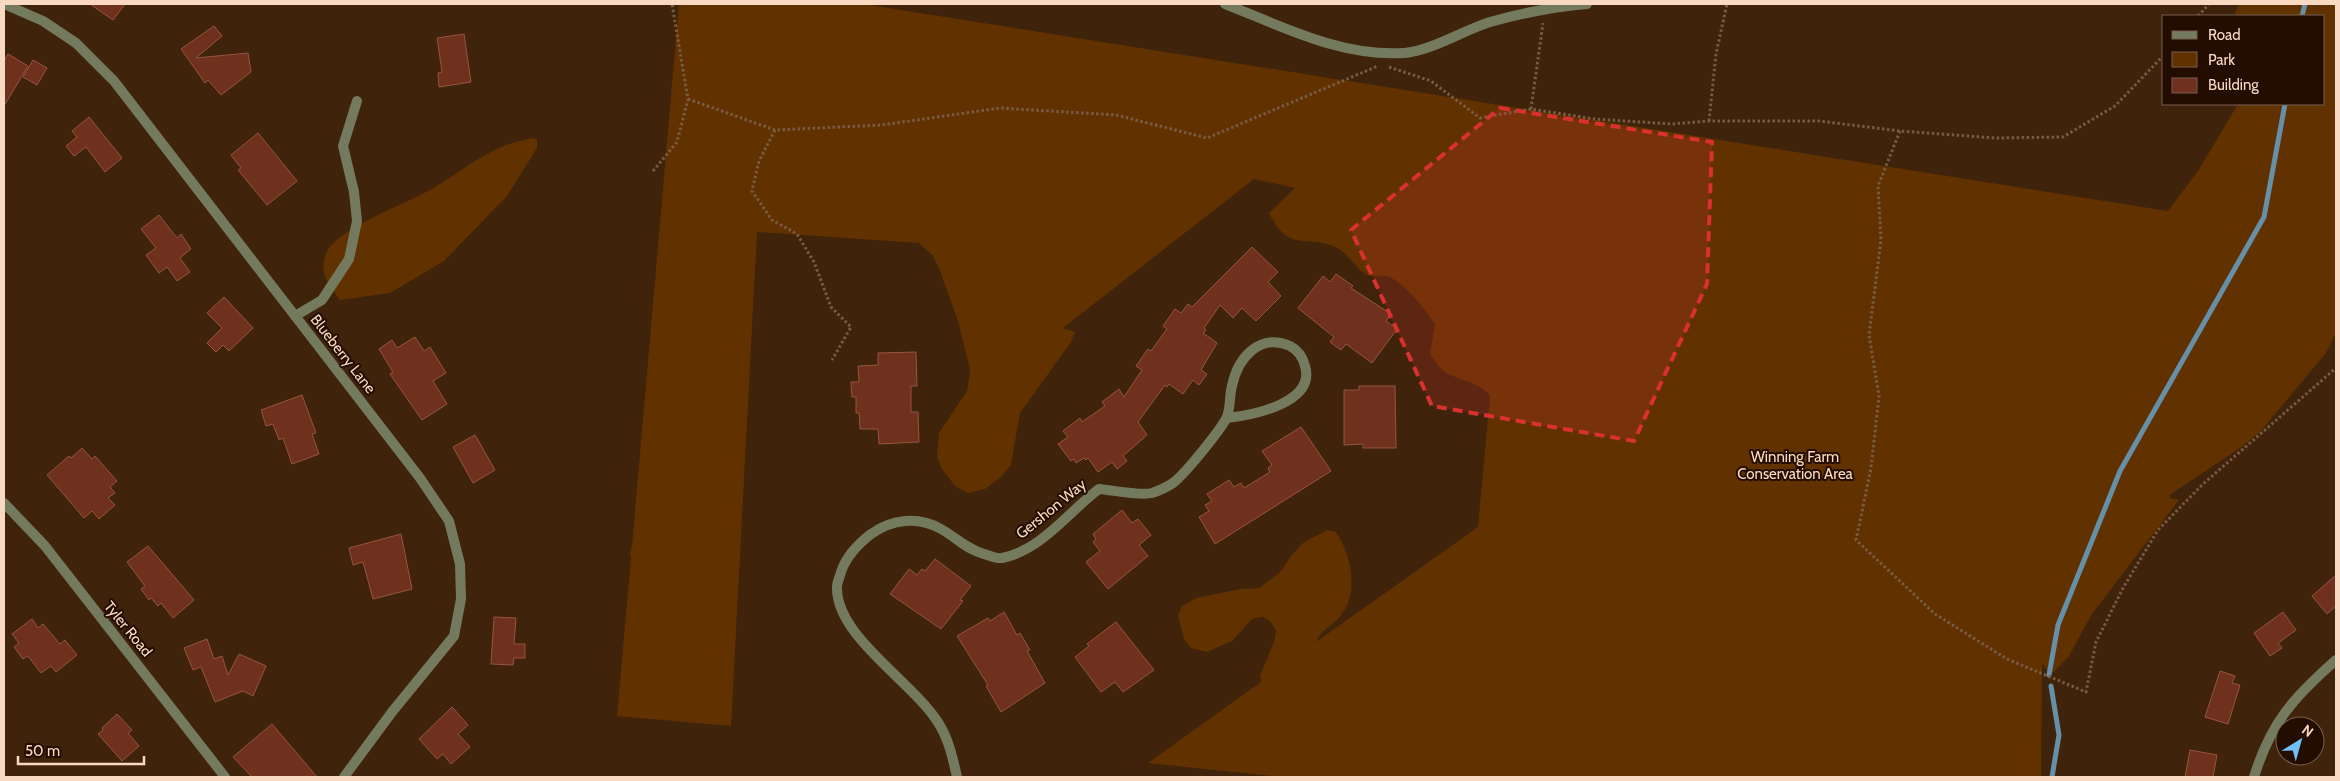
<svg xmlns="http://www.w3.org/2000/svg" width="2340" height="781" font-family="Cabin,sans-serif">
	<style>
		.green { fill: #613200 }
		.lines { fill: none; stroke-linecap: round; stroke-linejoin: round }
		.stream { stroke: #6590a7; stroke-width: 5 }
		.building { fill: #6f311d; stroke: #96553f }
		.path { stroke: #795b43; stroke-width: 3; stroke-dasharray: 2.5 2.5; stroke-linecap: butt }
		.minor { stroke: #737a5e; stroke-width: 10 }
		.marked { fill: #d83130; fill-opacity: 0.2; stroke: #d83130; stroke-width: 4; stroke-dasharray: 10 6; stroke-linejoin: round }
		.labels { text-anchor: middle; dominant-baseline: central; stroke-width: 4; stroke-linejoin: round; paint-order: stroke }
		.street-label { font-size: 15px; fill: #f9d9c2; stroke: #220d00 }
		.park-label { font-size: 15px; fill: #fddac0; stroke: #220d00 }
	</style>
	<rect width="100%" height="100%" fill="#3f230a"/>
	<path class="green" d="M 679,4 L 863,4 L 2168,211 L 2198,171 L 2238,104 L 2324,104 L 2324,16 L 2234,16 L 2239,4 L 2336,4 L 2336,333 L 2326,353 L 2261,431 L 2240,448 L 2171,494 L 2169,498 L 2179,500 L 2092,614 L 2069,656 L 2053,673 L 2047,670 L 2042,663 L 2041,777 L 1282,777 L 1148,763 L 1261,682 L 1260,676 L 1274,642 L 1276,630 L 1270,621 L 1263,617 L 1252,619 L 1232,641 L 1207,652 L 1191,648 L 1184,639 L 1178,615 L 1182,606 L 1196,598 L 1240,589 L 1260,588 L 1281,571 L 1291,556 L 1303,543 L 1327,530 L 1336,532 C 1351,554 1359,591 1342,614 C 1335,625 1321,629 1316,642 L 1478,527 L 1490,396 C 1480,382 1459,381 1445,372 C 1439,368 1434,360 1430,354 L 1435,324 C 1425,310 1403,280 1386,276 C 1380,275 1373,277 1367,275 C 1356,269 1349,255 1339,249 C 1310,232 1290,256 1269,213 L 1295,188 L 1254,179 L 1063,328 L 1075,332 L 1071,342 L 1020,413 L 1011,465 L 1000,478 L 985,489 L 968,493 L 955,486 L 942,469 L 937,456 L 939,433 L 967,391 L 970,370 L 959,324 L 939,268 L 933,256 L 919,243 L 757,232 L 731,726 L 617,716 L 631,558 L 630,553 L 632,546 Z
		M 533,138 L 537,139 L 537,148 L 507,196 L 444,261 L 390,293 L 340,300 C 329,285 317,272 327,252 C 337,229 405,204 428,191 C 450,179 470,162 493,151 C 506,144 519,141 533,138 Z"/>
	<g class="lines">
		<path class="stream" d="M 2302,16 L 2305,4
			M 2049,675 L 2058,625 L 2120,471 L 2264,217 L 2285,104
			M 2051,686 L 2059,735 L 2052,777"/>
	</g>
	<path class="building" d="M 90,4 L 125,4 L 113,20 Z
		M 214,26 L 222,36 L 196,58 L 248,53 L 251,72 L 221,95 L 208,80 L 205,83 L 181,49 Z
		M 464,34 L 471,82 L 439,87 L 438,73 L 442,72 L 437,38 Z
		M 8,54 L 28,66 L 4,106 L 4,61 Z
		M 33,60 L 47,68 L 37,85 L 23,77 Z
		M 89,117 L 122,158 L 105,172 L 86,147 L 74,156 L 66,146 L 77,137 L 72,131 Z
		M 258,133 L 297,181 L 267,205 L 238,170 L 241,168 L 231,155 Z
		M 159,215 L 177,238 L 181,234 L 191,249 L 180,258 L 190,272 L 177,281 L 167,267 L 159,273 L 146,255 L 156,248 L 141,229 Z
		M 1252,247 L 1278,272 L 1268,282 L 1281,296 L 1256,321 L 1242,308 L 1233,318 L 1220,305 L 1204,328 L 1206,330 L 1203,333 L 1217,343 L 1201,370 L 1207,374 L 1199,385 L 1193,380 L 1183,394 L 1169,384 L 1167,387 L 1165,385 L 1138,422 L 1147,435 L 1123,456 L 1127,461 L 1117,469 L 1112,462 L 1098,472 L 1088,458 L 1086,460 L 1084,458 L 1076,463 L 1074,459 L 1071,461 L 1058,444 L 1068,437 L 1063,431 L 1080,418 L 1082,422 L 1105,406 L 1102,402 L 1119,389 L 1124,397 L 1142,370 L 1136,366 L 1148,349 L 1151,351 L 1167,329 L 1163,326 L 1175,309 L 1181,313 L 1188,304 L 1192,307 Z
		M 1336,274 L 1353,286 L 1351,288 L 1391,314 L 1386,321 L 1397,329 L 1372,363 L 1346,344 L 1341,350 L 1330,342 L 1334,337 L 1298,308 L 1323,276 L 1330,282 Z
		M 224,297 L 253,328 L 229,351 L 223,345 L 216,352 L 207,343 L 222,328 L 207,313 Z
		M 415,337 L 424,351 L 430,347 L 446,373 L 433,381 L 447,404 L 422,420 L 390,374 L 393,372 L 379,349 L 392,340 L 397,348 Z
		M 916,352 L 917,386 L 911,386 L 911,412 L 918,412 L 919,442 L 879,444 L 878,429 L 860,429 L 859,413 L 856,413 L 856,397 L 852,397 L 851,382 L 859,382 L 858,366 L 878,365 L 878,353 Z
		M 1359,386 L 1395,386 L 1396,448 L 1363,448 L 1363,444 L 1344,445 L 1344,390 L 1359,390 Z
		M 302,395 L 316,433 L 312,434 L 319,454 L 292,464 L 283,438 L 279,440 L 273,424 L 266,426 L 261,410 Z
		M 1301,427 L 1331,471 L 1215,544 L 1199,517 L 1209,511 L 1205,505 L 1212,501 L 1207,494 L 1229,480 L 1234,487 L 1241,483 L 1244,488 L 1270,472 L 1268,468 L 1272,465 L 1262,451 Z
		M 475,435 L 495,470 L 473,483 L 453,447 Z
		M 82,448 L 92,459 L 95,456 L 117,481 L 110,487 L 115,493 L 108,498 L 115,505 L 99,519 L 92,511 L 84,518 L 47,475 L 69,456 L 71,458 Z
		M 1122,510 L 1132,523 L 1138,519 L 1151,535 L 1139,545 L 1148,556 L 1108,589 L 1086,562 L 1100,551 L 1093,542 L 1096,539 L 1093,534 Z
		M 401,534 L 412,589 L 373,599 L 363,562 L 353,565 L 349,548 Z
		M 148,546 L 194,600 L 173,618 L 161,603 L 158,606 L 151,598 L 149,600 L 141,589 L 145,586 L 127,562 Z
		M 935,559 L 971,586 L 960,600 L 963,601 L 941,629 L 890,594 L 909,569 L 917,575 L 922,569 L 925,571 Z
		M 2336,575 L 2336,606 L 2327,614 L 2312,596 Z
		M 1004,612 L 1017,635 L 1020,633 L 1030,650 L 1027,651 L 1045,683 L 1001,712 L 986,686 L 988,685 L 957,636 L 988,618 L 990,621 Z
		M 2283,612 L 2296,630 L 2278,643 L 2282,648 L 2270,656 L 2254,633 Z
		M 494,617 L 516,618 L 514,644 L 525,644 L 525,658 L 514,658 L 513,665 L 491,664 Z
		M 32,619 L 38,628 L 43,624 L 60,644 L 65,640 L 77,655 L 56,672 L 51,666 L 41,673 L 28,656 L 23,659 L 14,647 L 19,643 L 12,634 Z
		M 1116,622 L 1154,670 L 1123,692 L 1115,682 L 1101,692 L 1075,657 L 1089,646 L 1087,644 Z
		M 207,639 L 214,659 L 222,656 L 228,675 L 239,654 L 266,666 L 253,696 L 243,691 L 215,702 L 201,667 L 193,670 L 184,648 Z
		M 2220,671 L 2235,676 L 2232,683 L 2240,685 L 2228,724 L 2205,717 Z
		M 452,707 L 468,725 L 458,734 L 470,747 L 451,764 L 443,754 L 437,759 L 419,739 Z
		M 117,714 L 132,730 L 128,733 L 139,746 L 122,761 L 98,734 L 103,730 L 102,728 Z
		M 272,724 L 317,777 L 252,777 L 233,757 Z
		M 2190,750 L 2217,755 L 2213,777 L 2185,777 Z"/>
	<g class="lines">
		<path class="path" d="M 2198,16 L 2209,4
			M 1389,67 L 1431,81 L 1480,118 L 1531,109 L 1594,119 L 1672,124 L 1709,121 L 1819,121 L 1900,131 L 1996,138 L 2063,137 L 2115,106 L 2164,55
			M 688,99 L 775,130 L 882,125 L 1000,108 L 1116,115 L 1207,138 L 1378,66
			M 1531,109 L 1543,23
			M 1709,121 L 1716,54 L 1727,4
			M 775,130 L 759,161 L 752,191 L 772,220 L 797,234 L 814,262 L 831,307 L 851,327 L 832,360
			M 1900,131 L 1878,186 L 1881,240 L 1869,335 L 1879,396 L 1871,468 L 1856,540 L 1935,614 L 2007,659 L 2086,692 L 2096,642 L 2123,588 L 2158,530 L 2203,484 L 2336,368
			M 653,171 L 677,142 L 688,99 L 672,4"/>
		<path class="minor" d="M 4,4 L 43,21 L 76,43 L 114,81 L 420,478 L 449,521 L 460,564 L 461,599 L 454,636 L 392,712 L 344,777
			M 1225,4 C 1282,26 1340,57 1404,53 C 1431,51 1464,30 1490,22 C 1518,14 1558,6 1587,4
			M 295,316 L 322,300 L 349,259 L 357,221 L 354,192 L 343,146 L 357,101
			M 4,503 L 45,546 L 225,777
			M 957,777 C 953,759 949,740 939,724 C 913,681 836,637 837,587 C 837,582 840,577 841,572 C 846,557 858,544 871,534 C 892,519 918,516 941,529 C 957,538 966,549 984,554 C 989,555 996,559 1002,558 C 1042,550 1068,512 1099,489 C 1112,490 1140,496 1152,493 C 1158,491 1167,487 1173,483 C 1185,474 1218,433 1226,419 C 1231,410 1229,396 1232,386 C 1238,357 1260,333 1290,346 C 1298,350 1303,358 1305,366 C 1316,403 1253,415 1227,418
			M 2254,777 C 2271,722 2294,697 2336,660"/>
	</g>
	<path class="marked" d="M 1500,108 L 1712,142 L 1707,284 L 1634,441 L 1432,406 L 1351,230 Z"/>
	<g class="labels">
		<g class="street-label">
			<text transform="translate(343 354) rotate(52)">Blueberry Lane</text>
			<text transform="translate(1051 509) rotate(-39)">Gershon Way</text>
			<text transform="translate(128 629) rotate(51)">Tyler Road</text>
		</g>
		<g class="park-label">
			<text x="1795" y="457">Winning Farm<tspan x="1795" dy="17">Conservation Area</tspan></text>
		</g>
	</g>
	<rect width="2340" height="781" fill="none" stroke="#f9d9c2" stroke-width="10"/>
	<rect x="2162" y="15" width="162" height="90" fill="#220d00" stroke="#785f4e"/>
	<rect x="2172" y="31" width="25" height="8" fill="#737a5e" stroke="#785f4e"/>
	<text x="2208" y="40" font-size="15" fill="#f9d9c2">Road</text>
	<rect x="2172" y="52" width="25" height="15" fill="#613200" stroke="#785f4e"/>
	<text x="2208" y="65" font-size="15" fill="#f9d9c2">Park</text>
	<rect x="2172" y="78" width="25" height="15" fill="#6f311d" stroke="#785f4e"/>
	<text x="2208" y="90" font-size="15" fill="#f9d9c2">Building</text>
	<g transform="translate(2300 741) rotate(37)"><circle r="24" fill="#220d00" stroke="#785f4e"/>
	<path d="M0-4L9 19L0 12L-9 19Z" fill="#71c1f5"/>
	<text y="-8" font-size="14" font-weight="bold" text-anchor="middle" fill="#f9d9c2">N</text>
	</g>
	<path d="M18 756v8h126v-8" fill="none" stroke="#f9d9c2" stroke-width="2.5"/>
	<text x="25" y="756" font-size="15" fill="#f9d9c2" stroke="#220d00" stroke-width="4" paint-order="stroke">50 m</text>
</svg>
